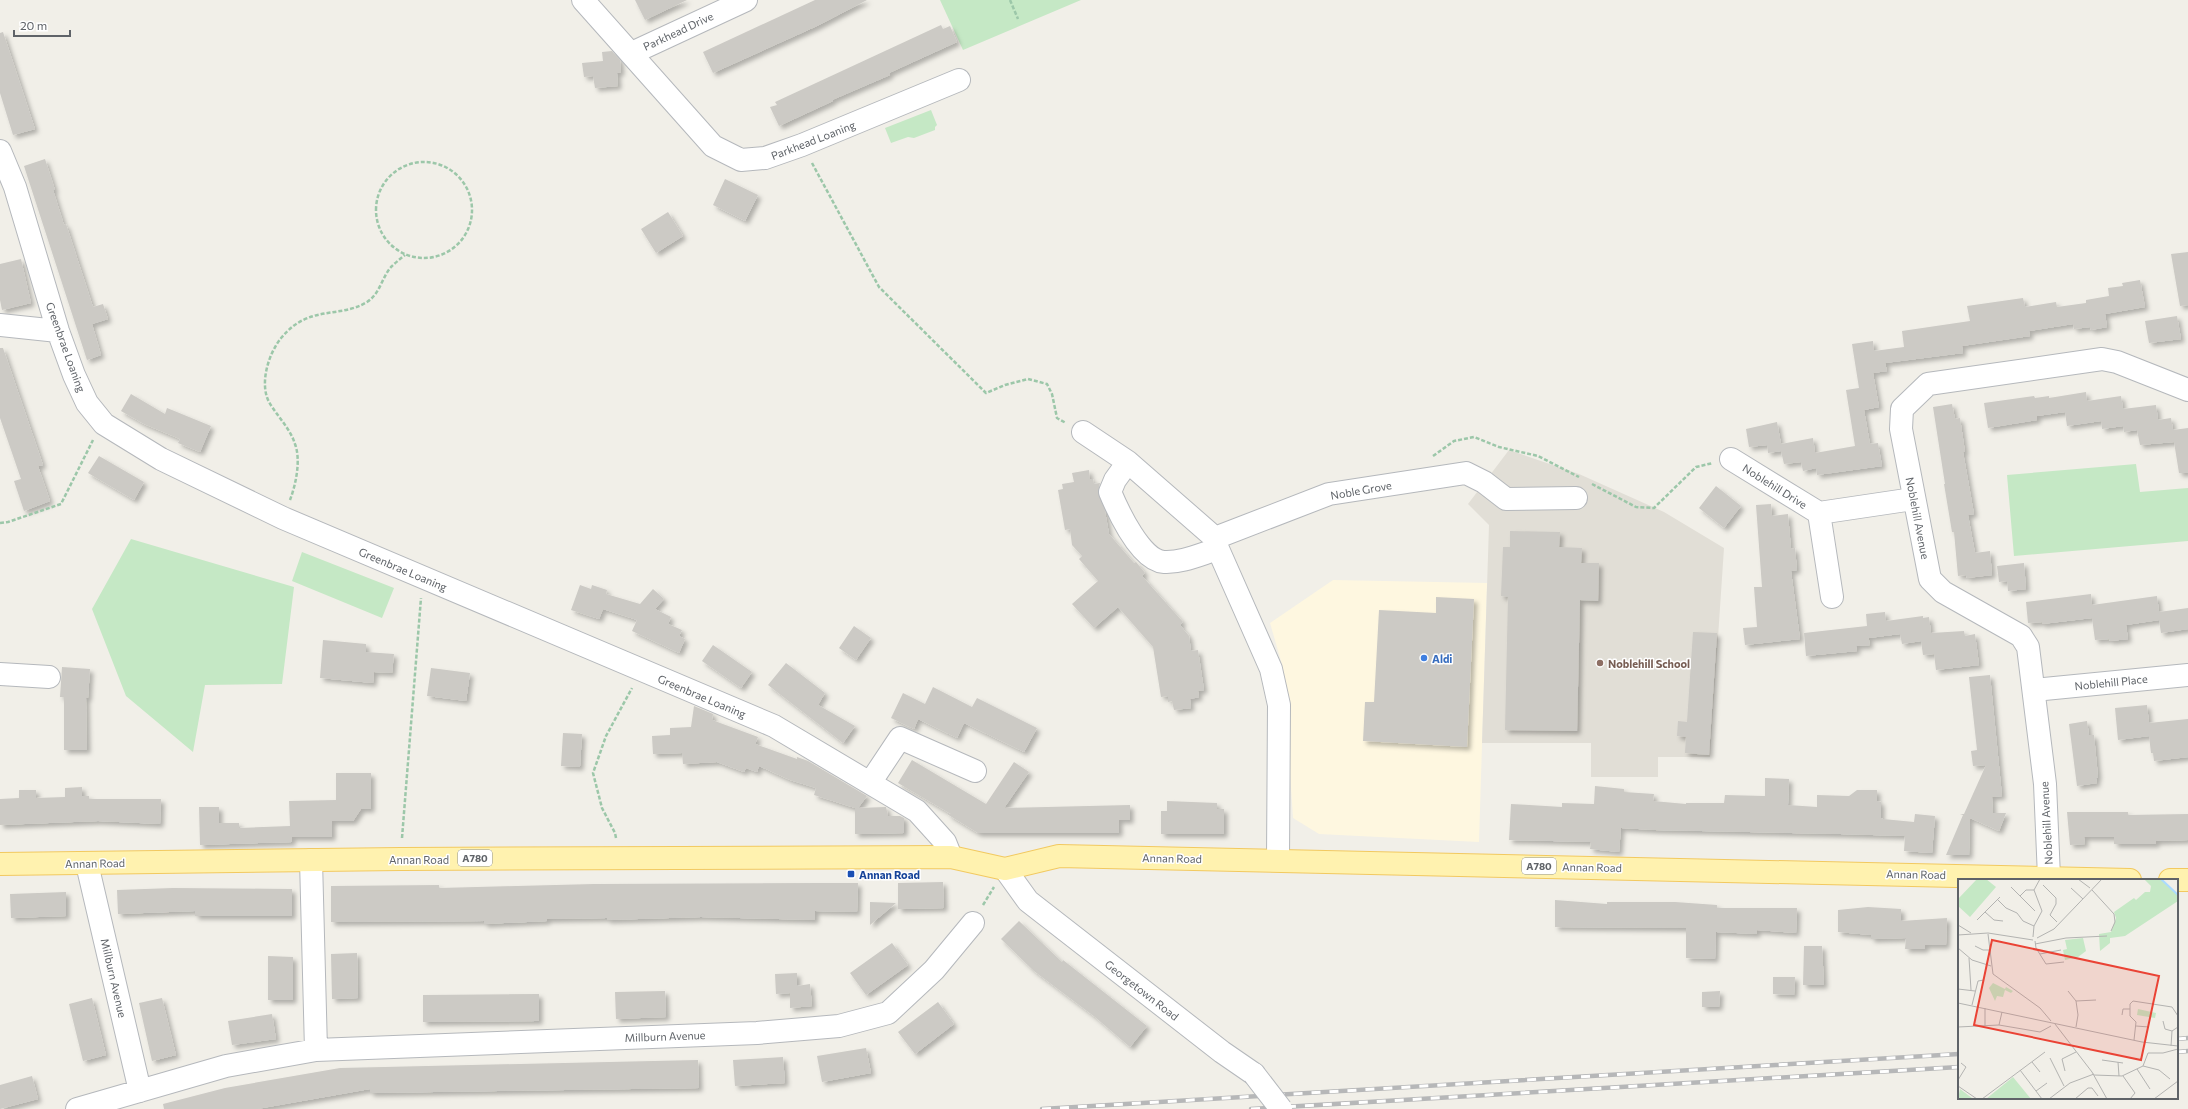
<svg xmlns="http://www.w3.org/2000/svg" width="2188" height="1109" font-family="Commissioner,sans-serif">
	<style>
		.commercial { fill: #fef7e0 }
		.education { fill: #e1ded6 }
		.green { fill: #c5e8c5 }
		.building { fill: #cccac5; filter: url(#shadow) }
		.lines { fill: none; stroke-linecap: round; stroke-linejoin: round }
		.minor-casing { stroke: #b5b8bc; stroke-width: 24 }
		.major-casing { stroke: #f2c960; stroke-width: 24 }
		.path { stroke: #9cc7a9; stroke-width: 2.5; stroke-dasharray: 4 2; stroke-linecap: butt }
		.minor { stroke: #fff; stroke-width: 22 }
		.major { stroke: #fff2af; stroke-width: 22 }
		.rail-casing { stroke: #b6b7b8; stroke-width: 4.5 }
		.rail { stroke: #fff; stroke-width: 3; stroke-dasharray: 9; stroke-linecap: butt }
		.minor-bridge-casing { stroke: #b5b8bc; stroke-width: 24; stroke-linecap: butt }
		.minor-bridge { stroke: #fff; stroke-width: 22 }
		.shop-dot { fill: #3f7fe0; stroke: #fff; stroke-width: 1.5 }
		.education-dot { fill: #8d6e63; stroke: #fff; stroke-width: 1.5 }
		.transit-dot { fill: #1a4fb4; stroke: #fff; stroke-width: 1.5 }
		.labels { text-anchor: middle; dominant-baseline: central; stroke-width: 3; stroke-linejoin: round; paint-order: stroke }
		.shield { fill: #fff; stroke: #8f9295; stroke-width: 1 }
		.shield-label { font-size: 10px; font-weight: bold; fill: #5f6368 }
		.street-label { font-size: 11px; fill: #5f6368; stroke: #fff }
		.shop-label { font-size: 11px; font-weight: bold; fill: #366cbe; stroke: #fff; text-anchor: start }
		.education-label { font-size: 11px; font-weight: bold; fill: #785e54; stroke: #fff; text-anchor: start }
		.transit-label { font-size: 11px; font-weight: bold; fill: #164399; stroke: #fff; text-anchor: start }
		.inset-river { fill: none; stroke: #aadaff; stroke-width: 2 }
		.inset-road { fill: none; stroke: #b3b3b1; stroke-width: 1 }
		.view { fill: #ea4335; fill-opacity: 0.15; stroke: #ea4335; stroke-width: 2 }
		.inset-edge { fill: none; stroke: #5f6368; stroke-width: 2 }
	</style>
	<defs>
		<filter id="shadow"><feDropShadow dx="3.5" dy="3.5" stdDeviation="2" flood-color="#0004"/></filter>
	</defs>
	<rect width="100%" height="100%" fill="#f1efe8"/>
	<path class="commercial" d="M 1333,580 L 1487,583 L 1479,842 L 1319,834 L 1293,818 L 1283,668 L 1270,623 Z"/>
	<path class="education" d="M 1509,450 L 1579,474 L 1664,512 L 1724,548 L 1710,757 L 1658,757 L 1658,777 L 1591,777 L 1591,743 L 1482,743 L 1489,525 L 1468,504 Z"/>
	<path class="green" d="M 940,0 L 1081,0 L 963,50 Z
		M 931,110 L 937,125 L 935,127 L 935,130 L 914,138 L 908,137 L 891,143 L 885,128 Z
		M 2136,464 L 2140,492 L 2188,488 L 2188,541 L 2014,556 L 2007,475 Z
		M 131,539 L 294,587 L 282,684 L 205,685 L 193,752 L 126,696 L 92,609 Z
		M 302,552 L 394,588 L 382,618 L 292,581 Z"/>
	<path class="building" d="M 635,0 L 687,0 L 645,20 Z
		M 815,0 L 867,0 L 817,26 L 713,73 L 703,52 Z
		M 941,25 L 943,29 L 950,26 L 957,42 L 889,73 L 890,75 L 832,100 L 833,101 L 779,126 L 770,107 L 777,105 L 775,102 Z
		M 3,32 L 35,129 L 13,135 L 0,93 L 0,33 Z
		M 612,51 L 620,60 L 621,72 L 617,73 L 618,86 L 595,88 L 593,76 L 584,77 L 582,63 L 603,61 L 602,52 Z
		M 45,159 L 55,190 L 53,190 L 64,225 L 66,224 L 93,307 L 103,304 L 108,319 L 92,324 L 101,355 L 87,360 L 24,166 Z
		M 725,179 L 758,195 L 745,221 L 713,205 Z
		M 668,212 L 683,236 L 656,253 L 641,229 Z
		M 2188,252 L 2188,305 L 2180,306 L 2171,254 Z
		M 21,259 L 31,303 L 2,310 L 0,300 L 0,264 Z
		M 2140,280 L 2145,307 L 2105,314 L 2107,327 L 2091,330 L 2090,327 L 2074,329 L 2073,324 L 2029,331 L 2030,336 L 1962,346 L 1963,353 L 1885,363 L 1887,371 L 1873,373 L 1879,407 L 1864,410 L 1870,444 L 1878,443 L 1882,466 L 1817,475 L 1816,468 L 1803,471 L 1801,462 L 1784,464 L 1781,451 L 1768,453 L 1767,445 L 1749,447 L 1746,429 L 1777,422 L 1781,444 L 1813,438 L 1815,453 L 1855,446 L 1846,390 L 1859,388 L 1852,344 L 1873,341 L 1874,351 L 1904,347 L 1902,331 L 1970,321 L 1967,306 L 2023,298 L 2025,307 L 2056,302 L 2057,307 L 2086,303 L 2086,300 L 2109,296 L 2108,288 L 2123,286 L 2122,283 Z
		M 2177,316 L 2181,339 L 2149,343 L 2145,321 Z
		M 0,348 L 3,348 L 43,465 L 38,466 L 50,501 L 24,511 L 14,481 L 21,479 L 0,418 Z
		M 2086,392 L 2087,401 L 2121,396 L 2123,409 L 2156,405 L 2158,420 L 2171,418 L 2173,430 L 2188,428 L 2188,473 L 2179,473 L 2174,442 L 2140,445 L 2137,430 L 2124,432 L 2123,426 L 2102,429 L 2101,421 L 2067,426 L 2065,412 L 2037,416 L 2037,420 L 1988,428 L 1984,403 L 2034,396 L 2035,398 L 2049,396 L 2049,398 Z
		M 131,394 L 165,414 L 167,408 L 211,426 L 200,452 L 178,443 L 180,439 L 144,424 L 121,411 Z
		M 1952,404 L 1955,419 L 1960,418 L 1965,452 L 1963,452 L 1974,514 L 1968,515 L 1975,553 L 1990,551 L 1992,575 L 1967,578 L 1966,575 L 1958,576 L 1954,532 L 1952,532 L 1944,484 L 1945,484 L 1933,407 Z
		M 99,456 L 144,482 L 134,500 L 88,473 Z
		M 1089,470 L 1090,479 L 1093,479 L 1094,484 L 1100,483 L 1098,492 L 1105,511 L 1109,534 L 1134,563 L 1136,562 L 1145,573 L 1142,576 L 1183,622 L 1180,625 L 1189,636 L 1191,651 L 1198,650 L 1204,690 L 1198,691 L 1199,697 L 1190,699 L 1191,708 L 1174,710 L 1172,701 L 1168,702 L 1168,696 L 1161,697 L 1153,647 L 1118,607 L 1094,628 L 1072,604 L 1098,581 L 1079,559 L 1082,556 L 1072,545 L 1070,529 L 1065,530 L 1058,490 L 1063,489 L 1062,484 L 1074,482 L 1072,473 Z
		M 1716,486 L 1741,506 L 1724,528 L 1699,508 Z
		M 1771,504 L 1772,516 L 1788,514 L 1791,549 L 1795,548 L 1797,570 L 1791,571 L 1800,639 L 1745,645 L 1743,628 L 1757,627 L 1754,587 L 1762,587 L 1756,505 Z
		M 1510,531 L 1560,532 L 1559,547 L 1582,548 L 1581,563 L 1599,563 L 1598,601 L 1580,600 L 1577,731 L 1505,730 L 1508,597 L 1501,596 L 1503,547 L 1510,547 Z
		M 2024,563 L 2026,589 L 2008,591 L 2007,581 L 1999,582 L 1997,566 Z
		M 580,585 L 591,589 L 592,585 L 607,590 L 606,594 L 640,604 L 653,589 L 664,599 L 655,609 L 671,617 L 668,624 L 682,630 L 679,636 L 685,639 L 679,653 L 632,631 L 637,620 L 603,609 L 599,619 L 571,610 Z
		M 2091,594 L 2092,605 L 2157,596 L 2159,612 L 2188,608 L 2188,629 L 2161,633 L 2159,620 L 2126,625 L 2128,639 L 2110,641 L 2109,639 L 2095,640 L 2092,618 L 2042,624 L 2042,622 L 2028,623 L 2026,602 Z
		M 1436,597 L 1474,599 L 1467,747 L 1363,741 L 1365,702 L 1374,702 L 1379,610 L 1436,613 Z
		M 1885,612 L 1886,621 L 1923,616 L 1923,618 L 1929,617 L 1931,633 L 1964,631 L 1965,636 L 1975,634 L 1979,665 L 1936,670 L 1934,654 L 1923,655 L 1921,641 L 1902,644 L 1900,634 L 1869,638 L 1868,635 L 1870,645 L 1856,646 L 1857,651 L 1806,656 L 1804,633 L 1867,626 L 1866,614 Z
		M 854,626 L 871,638 L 856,660 L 839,648 Z
		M 1693,632 L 1717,633 L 1709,755 L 1685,753 L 1686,737 L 1677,736 L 1678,721 L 1687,722 Z
		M 323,640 L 366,644 L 366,652 L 394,654 L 392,673 L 374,672 L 373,683 L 320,678 Z
		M 713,645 L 752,672 L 741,688 L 702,661 Z
		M 786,663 L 825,693 L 818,705 L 855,726 L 843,743 L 768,685 Z
		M 62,667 L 90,669 L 88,698 L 86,698 L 87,750 L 64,750 L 64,697 L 60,697 Z
		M 431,668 L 470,673 L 466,701 L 427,696 Z
		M 1990,675 L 2002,796 L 1992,797 L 1993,813 L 2006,813 L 1999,831 L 1970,818 L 1969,855 L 1946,855 L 1963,815 L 1960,814 L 1964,814 L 1986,765 L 1973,766 L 1971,751 L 1977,750 L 1969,677 Z
		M 933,687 L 972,707 L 977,698 L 1037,728 L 1024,752 L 964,723 L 957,738 L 918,719 L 914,729 L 891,718 L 903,693 L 925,704 Z
		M 2147,705 L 2149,723 L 2188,719 L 2188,757 L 2154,761 L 2153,753 L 2151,753 L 2149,736 L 2118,740 L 2115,708 Z
		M 694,706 L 713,714 L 712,720 L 758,737 L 755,744 L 797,759 L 797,757 L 808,761 L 867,796 L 858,808 L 886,807 L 888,816 L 900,816 L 904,818 L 904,833 L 855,834 L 855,808 L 814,795 L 816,788 L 790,780 L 759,766 L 757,772 L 746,768 L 744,772 L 717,762 L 683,764 L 682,753 L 653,754 L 652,736 L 670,735 L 670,728 L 691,727 Z
		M 2087,721 L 2089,735 L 2094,735 L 2098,777 L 2096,778 L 2097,783 L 2077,786 L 2069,724 Z
		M 563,733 L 582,734 L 580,767 L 561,766 Z
		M 912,760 L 986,804 L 1014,762 L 1029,772 L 1004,808 L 1130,805 L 1130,820 L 1119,820 L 1119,833 L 978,833 L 947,814 L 951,814 L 898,783 Z
		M 336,773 L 371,773 L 371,809 L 361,809 L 353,821 L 332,821 L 332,837 L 292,837 L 292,842 L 200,845 L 199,807 L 219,807 L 219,823 L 239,823 L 239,828 L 290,826 L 289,801 L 336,800 Z
		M 1765,778 L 1789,779 L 1788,805 L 1817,807 L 1817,795 L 1849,796 L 1857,790 L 1877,790 L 1877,801 L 1881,802 L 1881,818 L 1883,819 L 1914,822 L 1915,814 L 1935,816 L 1932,853 L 1904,851 L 1905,836 L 1840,834 L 1655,830 L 1621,828 L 1619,852 L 1590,849 L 1591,842 L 1509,840 L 1511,804 L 1562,807 L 1562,803 L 1594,804 L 1595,786 L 1624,789 L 1624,792 L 1654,794 L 1653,801 L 1686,804 L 1686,803 L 1724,803 L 1725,795 L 1765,796 Z
		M 82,787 L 82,796 L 89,796 L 89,799 L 161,799 L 160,824 L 98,821 L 0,825 L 0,799 L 19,798 L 19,790 L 36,790 L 36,798 L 65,797 L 65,788 Z
		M 1167,801 L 1217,803 L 1217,809 L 1224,809 L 1224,834 L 1161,834 L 1161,811 L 1167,811 Z
		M 2067,812 L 2128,812 L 2128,815 L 2188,814 L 2188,840 L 2156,841 L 2156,844 L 2114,844 L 2114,837 L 2084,837 L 2085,844 L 2070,845 Z
		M 943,882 L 944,908 L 898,909 L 898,883 Z
		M 822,883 L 858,883 L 857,912 L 815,911 L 815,920 L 701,917 L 607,920 L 607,918 L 547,919 L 547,921 L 484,924 L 484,921 L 331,922 L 331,886 L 439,885 L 439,888 L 594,884 Z
		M 173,888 L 292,889 L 292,916 L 195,916 L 195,911 L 118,914 L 117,890 Z
		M 66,892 L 66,916 L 11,918 L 10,894 Z
		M 1555,900 L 1607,904 L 1607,902 L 1675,902 L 1717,905 L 1717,908 L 1797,908 L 1796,933 L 1757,930 L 1757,934 L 1716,932 L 1715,959 L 1686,958 L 1686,928 L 1555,927 Z
		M 870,902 L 896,903 L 870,925 Z
		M 1868,907 L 1901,909 L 1901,921 L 1947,918 L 1946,945 L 1925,945 L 1925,949 L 1905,949 L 1906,938 L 1871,939 L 1871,935 L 1838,932 L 1838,910 Z
		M 1019,921 L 1062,962 L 1063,960 L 1147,1026 L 1130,1047 L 1095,1017 L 1034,971 L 1001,939 Z
		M 892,943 L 908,965 L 866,995 L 850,973 Z
		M 1804,946 L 1822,946 L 1824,985 L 1803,985 Z
		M 357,953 L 358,998 L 332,999 L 331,954 Z
		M 268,956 L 293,957 L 293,1000 L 268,1000 Z
		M 797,973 L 797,986 L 810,984 L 812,1006 L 790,1008 L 790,993 L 776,994 L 775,974 Z
		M 1773,977 L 1795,977 L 1794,995 L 1773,994 Z
		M 665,991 L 666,1017 L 616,1019 L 615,992 Z
		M 1720,991 L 1719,1007 L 1702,1007 L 1702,992 Z
		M 539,994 L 539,1021 L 423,1022 L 423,995 Z
		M 92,998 L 106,1055 L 83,1061 L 69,1004 Z
		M 162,998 L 176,1055 L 152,1061 L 139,1003 Z
		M 938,1002 L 954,1024 L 915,1054 L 898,1032 Z
		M 272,1014 L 276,1039 L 232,1045 L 228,1021 Z
		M 866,1048 L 871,1073 L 822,1082 L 817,1056 Z
		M 783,1057 L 785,1083 L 735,1086 L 733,1060 Z
		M 698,1060 L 699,1088 L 370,1093 L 370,1089 L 257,1109 L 164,1109 L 163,1104 L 225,1088 L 340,1068 Z
		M 32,1076 L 38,1099 L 0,1109 L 0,1085 Z"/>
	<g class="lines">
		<g class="minor-casing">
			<path id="minor" d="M 583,0 L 713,146 L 741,160 L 765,158 L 802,145 L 959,80
				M 632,53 L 746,0
				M 0,151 L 15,187 L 58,331 L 74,375 L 87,403 L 104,424 L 161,459 L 283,518 L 774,726 L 917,811 L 945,842 L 951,857
				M 0,325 L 58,331
				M 1083,432 L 1128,462 L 1215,538 L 1218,549 L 1271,669 L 1279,705 L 1278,860
				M 1731,459 L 1819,513
				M 1128,462 L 1115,480 L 1110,492 C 1118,511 1141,561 1164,562 C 1182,563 1201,554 1218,549
				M 1215,538 L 1329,494 L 1466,473 L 1484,482 L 1506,499 L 1576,498
				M 1832,597 L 1819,513 L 1913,499
				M 0,674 L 49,677
				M 2034,690 L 2188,675
				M 870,783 L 900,738 L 975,771
				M 311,860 L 316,1050
				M 87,864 L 140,1091
				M 1005,869 L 1028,901 L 1222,1052 L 1254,1074
				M 2049,877 L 2045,784 L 2028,647 L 2021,636 L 1943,592 L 1930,579 L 1901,429 L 1902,409 L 1928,384 L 2102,359 L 2117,362 L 2188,390
				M 77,1109 L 226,1066 L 316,1050 L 757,1033 L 839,1026 L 888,1013 L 934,970 L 973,923"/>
		</g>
		<g class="major-casing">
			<path id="major" d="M 0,864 L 401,859 L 951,857 L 1005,869 L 1059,856 L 2130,880
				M 2170,880 L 2188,880"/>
		</g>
		<path class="path" d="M 1010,0 L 1018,19
			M376 210a48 48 0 1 1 96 0a48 48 0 1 1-96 0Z
			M 812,163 L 879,287 L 986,393 L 1005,385 L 1028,379 L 1047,384 L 1052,394 L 1057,418 L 1066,423
			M 1433,456 L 1454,441 L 1474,437 L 1499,447 L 1538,456 L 1579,477
			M 1592,484 L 1636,507 L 1654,508 L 1696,467 L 1713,463
			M 290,500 C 296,484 301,460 295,444 C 290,428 277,416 269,402 C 259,383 269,352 282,337 C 310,304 339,319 367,302 C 380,294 382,277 391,267 C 395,263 400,259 405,255
			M 0,523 L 8,522 L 61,504 L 93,440
			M 402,838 L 421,598
			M 616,838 L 615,833 L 602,808 L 593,773 L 606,736 L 632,688
			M 983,905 L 994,887"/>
		<use href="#minor" class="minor"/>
		<use href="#major" class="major"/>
		<g class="rail-casing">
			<path id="rail" d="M 2177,1039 L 2188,1038
				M 2177,1052 L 2188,1051
				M 1042,1109 L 1959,1054
				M 1251,1109 L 1959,1067"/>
		</g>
		<use href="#rail" class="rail"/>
		<g class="minor-bridge-casing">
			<path id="minor-bridge" d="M 1254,1074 L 1281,1109"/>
		</g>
		<use href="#minor-bridge" class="minor-bridge"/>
	</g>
	<circle class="shop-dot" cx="1424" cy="658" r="4"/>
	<circle class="education-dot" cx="1600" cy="663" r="4"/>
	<rect class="transit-dot" x="847" y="870" width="8" height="8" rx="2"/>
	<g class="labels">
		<g class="shield">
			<rect x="458" y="850" width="34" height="16" rx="3"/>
			<rect x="1522" y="858" width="34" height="16" rx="3"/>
		</g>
		<g class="shield-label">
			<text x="475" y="858">A780</text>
			<text x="1539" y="866">A780</text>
		</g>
		<g class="street-label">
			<text transform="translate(678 31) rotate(-25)">Parkhead Drive</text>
			<text transform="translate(813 140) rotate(-21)">Parkhead Loaning</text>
			<text transform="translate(66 347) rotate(70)">Greenbrae Loaning</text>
			<text transform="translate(1775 486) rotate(32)">Noblehill Drive</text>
			<text transform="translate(1361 490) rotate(-10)">Noble Grove</text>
			<text transform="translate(1918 518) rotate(79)">Noblehill Avenue</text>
			<text transform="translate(403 569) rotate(23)">Greenbrae Loaning</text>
			<text transform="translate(2111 682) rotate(-6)">Noblehill Place</text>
			<text transform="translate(702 696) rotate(23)">Greenbrae Loaning</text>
			<text transform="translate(2046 823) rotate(-93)">Noblehill Avenue</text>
			<text transform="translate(1172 858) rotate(1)">Annan Road</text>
			<text x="419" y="859">Annan Road</text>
			<text transform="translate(95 863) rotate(-1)">Annan Road</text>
			<text transform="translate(1592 867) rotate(1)">Annan Road</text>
			<text transform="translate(1916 874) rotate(1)">Annan Road</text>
			<text transform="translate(114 978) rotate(77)">Millburn Avenue</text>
			<text transform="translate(1142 990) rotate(38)">Georgetown Road</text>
			<text transform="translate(665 1036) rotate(-2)">Millburn Avenue</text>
		</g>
		<g class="shop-label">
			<text x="1432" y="658">Aldi</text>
		</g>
		<g class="education-label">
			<text x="1608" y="663">Noblehill School</text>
		</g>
		<g class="transit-label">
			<text x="859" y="874">Annan Road</text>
		</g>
	</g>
	<g transform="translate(1958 879)">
		<rect width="220" height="220" fill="#f1efe8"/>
		<path d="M 19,0 L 28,0 L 38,8 L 12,38 L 0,27 L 0,20 ZM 186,0 L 203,0 L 220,17 L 220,22 L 167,57 L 152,59 L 152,64 L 142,72 L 141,55 L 153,53 L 158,39 L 156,33 L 176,19 L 178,21 L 187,13 L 192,13 L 193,7 ZM 125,59 L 128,72 L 120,78 L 107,81 L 105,71 L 109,70 L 107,61 ZM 35,104 L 47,110 L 48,108 L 55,112 L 53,114 L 47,111 L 45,118 L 39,117 L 37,122 L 31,109 ZM 180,130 L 198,134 L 197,139 L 179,136 ZM 55,198 L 73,220 L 28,220 ZM 2,210 L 14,219 L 16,220 L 0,220 Z" fill="#c5e8c5"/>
		<path class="inset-river" d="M 203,0 L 220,16"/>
		<path class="inset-road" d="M 120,0 L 132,9M 85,6 L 98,19 L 98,25 L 92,36 L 99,43M 53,8 L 77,32M 113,9 L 125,20M 134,11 L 156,35 L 157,43 L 153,52M 62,17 L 68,11 L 76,11M 39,20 L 48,29 L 59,34 L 65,42 L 76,47M 27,33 L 36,41 L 45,42M 19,41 L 42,18M 0,46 L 13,54M 30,55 L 35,95 L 82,129 L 93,142M 0,56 L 30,54 L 75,61M 75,58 L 76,47 L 84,32 L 76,11 L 82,0M 79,59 L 96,50 L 144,0M 77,62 L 78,69 L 88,85 L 106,83M 77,65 L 108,59 L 149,57M 17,67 L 25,71 L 31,71M 0,69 L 14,81 L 33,87M 82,75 L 103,71M 11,79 L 13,111M 0,110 L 17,112M 110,112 L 118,122 L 120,136 L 118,148M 118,122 L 138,121M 0,124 L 184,163 L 220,167M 14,126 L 20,102 L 26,101M 27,129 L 27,147M 164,136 L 165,130 L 172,130M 205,142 L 207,150 L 214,152M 97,145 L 134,193 L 149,220M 41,146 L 44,133M 178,147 L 191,148M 0,148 L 41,146 L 82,153 L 93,147M 176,161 L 178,143 L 172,137 L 172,125 L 175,122 L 214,128 L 220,137M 213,167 L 214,152 L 220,148M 92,179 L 106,207M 144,181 L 165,184M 74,183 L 82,193M 160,183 L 161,197M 185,187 L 201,191 L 212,200M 179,190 L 192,210M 62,191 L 84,220M 107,192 L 104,180 L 118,173M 136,196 L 164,197 L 185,187 L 190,174 L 205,174 L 220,170M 165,197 L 177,214 L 172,220M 0,201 L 8,188 L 3,184M 0,207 L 19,220M 78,212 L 89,204M 24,220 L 87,173M 91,220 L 112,204 L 136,195M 117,220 L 130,209 L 134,209 L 140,217M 196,220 L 220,202"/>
		<path class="view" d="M 34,61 L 201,97 L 183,181 L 16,146 Z"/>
		<rect width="220" height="220" class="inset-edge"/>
	</g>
	<path d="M14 30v6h56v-6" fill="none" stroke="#5f6368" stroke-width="2"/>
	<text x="20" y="30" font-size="12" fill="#5f6368" stroke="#ffffff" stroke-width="3" paint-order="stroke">20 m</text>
</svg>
